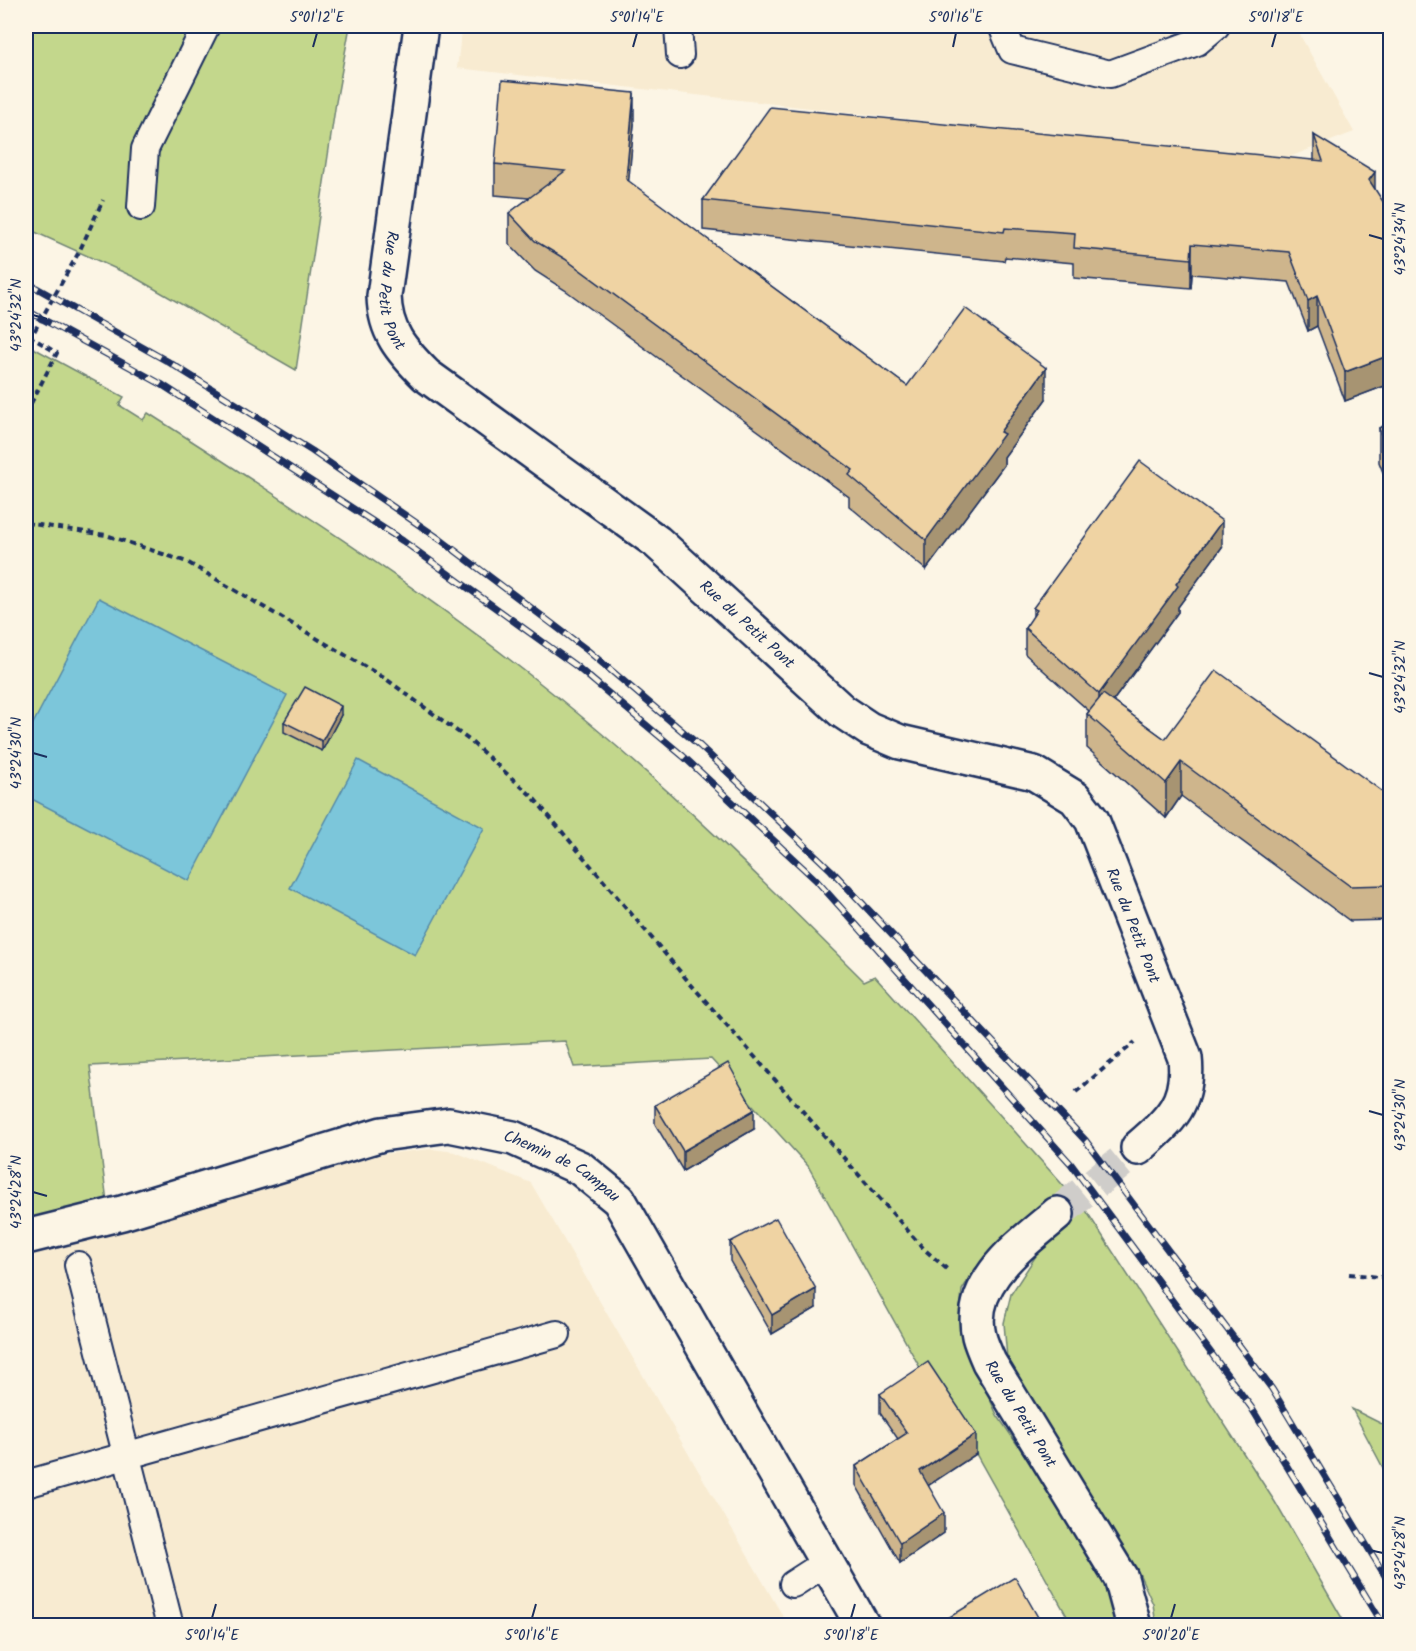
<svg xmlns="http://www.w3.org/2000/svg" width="1416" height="1651" font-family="Kalam,sans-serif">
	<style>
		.built { fill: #f8ebd1 }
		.green { fill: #c3d78c; stroke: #6f8375; stroke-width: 1.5 }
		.water { fill: #7bc6da; stroke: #558aa8; stroke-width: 1.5 }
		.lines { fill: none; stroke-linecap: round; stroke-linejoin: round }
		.minor-tunnel { stroke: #cfcdca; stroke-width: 33; stroke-dasharray: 33 16; stroke-linecap: butt }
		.service-casing { stroke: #1b2f5e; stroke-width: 30 }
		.minor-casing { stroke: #1b2f5e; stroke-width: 38 }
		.path { stroke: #1b2f5e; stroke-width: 4; stroke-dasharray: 6 4.5; stroke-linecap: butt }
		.service { stroke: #fcf5e5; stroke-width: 26 }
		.minor { stroke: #fcf5e5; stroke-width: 33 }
		.rail-casing { stroke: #1b2f5e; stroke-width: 7 }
		.rail { stroke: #fcf5e5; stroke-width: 4.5; stroke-dasharray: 14; stroke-linecap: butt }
		.wall { fill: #ceb58c; stroke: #1b2f5e; stroke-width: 1.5 }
		.shaded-wall { fill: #a79472; stroke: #1b2f5e; stroke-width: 1.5 }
		.building { fill: #efd3a3; stroke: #1b2f5e; stroke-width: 1.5 }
		.ticks { fill: none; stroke: #1b2f5e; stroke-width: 2 }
		.labels { text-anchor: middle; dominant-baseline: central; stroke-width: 4.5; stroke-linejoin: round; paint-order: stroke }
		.street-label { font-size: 16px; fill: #1b2f5e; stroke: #fcf5e5 }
		.neatline { fill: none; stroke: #1b2f5e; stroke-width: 2 }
		.ticks-label { font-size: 15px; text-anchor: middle; fill: #1b2f5e }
	</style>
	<rect width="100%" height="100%" fill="#fcf5e5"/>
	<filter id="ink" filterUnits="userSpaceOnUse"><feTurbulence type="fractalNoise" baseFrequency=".0167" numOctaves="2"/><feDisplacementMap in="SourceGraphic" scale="12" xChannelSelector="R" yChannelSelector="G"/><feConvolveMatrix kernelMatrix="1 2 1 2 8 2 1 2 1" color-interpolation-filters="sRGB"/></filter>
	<g filter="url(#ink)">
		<path class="built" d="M 462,26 L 1295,26 L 1354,132 L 1279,161 L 457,68 Z
			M 432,1149 L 455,1152 L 531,1183 L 788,1625 L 26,1626 L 26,1256 L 383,1154 Z"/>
		<path class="green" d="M 26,26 L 350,26 L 336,102 L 296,370 L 134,277 L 26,228 Z
			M 26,344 L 124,397 L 119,405 L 143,420 L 148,413 C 289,503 430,594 560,699 C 668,786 766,883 864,981 L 875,976 L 1087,1212 L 1275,1502 L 1346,1625 L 1156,1625 L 1153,1604 L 1139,1573 L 1024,1393 L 1007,1358 L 1004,1323 L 1011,1294 L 1049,1236 L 1000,1242 L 975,1269 L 962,1290 L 960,1312 L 975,1366 L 997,1415 L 1084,1542 L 1111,1595 L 1119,1625 L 1072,1625 L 976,1454 L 928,1382 L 808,1166 L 711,1059 L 574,1067 L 565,1041 L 90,1066 L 107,1202 L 26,1221 Z
			M 1352,1409 L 1390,1428 L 1390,1481 Z"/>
		<path class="water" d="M 99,598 L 287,695 L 189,881 L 26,796 L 26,737 Z
			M 358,760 L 484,828 L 415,955 L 290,888 Z"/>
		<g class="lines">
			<path class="minor-tunnel" d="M 1057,1214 L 1138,1148"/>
			<g class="service-casing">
				<path id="service" d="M 678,26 L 680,55
					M 1002,26 L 1012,50 L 1110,74 L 1197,42 L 1216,26
					M 141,207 L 145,149 L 206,26
					M 78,1265 L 170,1626
					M 26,1484 L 557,1334
					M 793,1584 L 827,1562"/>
			</g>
			<g class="minor-casing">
				<g id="minor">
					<path id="s1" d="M 421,26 L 384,296 C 385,332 401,350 426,375 L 657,542 L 842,711 L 869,729 L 900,742 L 1034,773 L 1075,798 L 1092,820 L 1185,1058 C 1190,1103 1170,1120 1138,1148"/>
					<path id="s2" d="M 1057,1214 C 1022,1244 966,1282 979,1336 C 981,1344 985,1353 989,1362 L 1121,1578 L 1134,1626"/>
					<path id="s3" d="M 26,1237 L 122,1213 L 382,1134 L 449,1125 L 513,1138 L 580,1168 L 619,1200 L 863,1626"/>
				</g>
			</g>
			<path class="path" d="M 26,413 L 57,353 L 31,337 L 79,252 L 103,200
				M 26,523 L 106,535 L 187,562 L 386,679 L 469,740 L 532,796 L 688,981 L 924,1249 L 948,1270
				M 1076,1092 L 1135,1042
				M 1349,1274 L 1390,1278"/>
			<use href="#service" class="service"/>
			<use href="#minor" class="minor"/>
			<g class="rail-casing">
				<path id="rail" d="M 26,282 L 167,361 L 312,451 L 441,540 L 587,650 L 700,746 L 831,870 L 1086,1141 L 1272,1389 L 1390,1584
					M 26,310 L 161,384 L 403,541 L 576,666 L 683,756 L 816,880 L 1071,1164 L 1251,1407 L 1384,1626"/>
			</g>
			<use href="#rail" class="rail"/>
		</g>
		<path class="wall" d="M 634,124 L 628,181 L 907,386 L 1046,399 L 1004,457 L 1004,465 L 926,570 L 849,506 L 849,497 L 565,290 L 535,271 L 509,244 L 509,213 L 529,198 L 495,195 L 495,164 Z
			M 1314,135 L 1375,189 L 1390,220 L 1390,384 L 1345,401 L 1317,326 L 1308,331 L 1289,282 L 1192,274 L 1191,288 L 1074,278 L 1074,263 L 1005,257 L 1004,261 L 703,230 L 703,200 L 1314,160 Z
			M 1390,423 L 1390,490 L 1379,462 L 1379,428 Z
			M 1222,547 L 1178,607 L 1178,612 L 1113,701 L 1165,739 L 1383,792 L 1390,791 L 1390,920 L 1350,921 L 1181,796 L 1166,818 L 1087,748 L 1087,714 L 1089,711 L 1025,654 L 1025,628 L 1033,617 L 1033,608 Z
			M 341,715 L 322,751 L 284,732 L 284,722 Z
			M 655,1105 L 754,1129 L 683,1171 L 655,1124 Z
			M 730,1242 L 816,1308 L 772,1334 L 730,1261 Z
			M 880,1394 L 976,1454 L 928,1485 L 944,1533 L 900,1563 L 856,1485 L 856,1466 L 898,1439 L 880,1413 Z"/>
		<path class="shaded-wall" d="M 634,93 L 634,124 L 626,210 L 626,179 Z
			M 1375,172 L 1375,201 L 1369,180 Z
			M 1192,244 L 1192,274 L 1191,288 L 1191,259 Z
			M 1317,296 L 1317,326 L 1308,331 L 1308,301 Z
			M 1390,355 L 1390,384 L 1345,401 L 1345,372 Z
			M 1046,368 L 1046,399 L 1004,457 L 1004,465 L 926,570 L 926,540 L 1000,432 Z
			M 1222,521 L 1222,547 L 1178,607 L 1178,612 L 1099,720 L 1099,694 L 1176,584 Z
			M 341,706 L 341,715 L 322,751 L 322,741 Z
			M 1181,762 L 1181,796 L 1166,818 L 1166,783 Z
			M 754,1110 L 754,1129 L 683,1171 L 683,1151 Z
			M 816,1289 L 816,1308 L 772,1334 L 772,1315 Z
			M 976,1434 L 976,1454 L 920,1491 L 920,1471 Z
			M 944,1513 L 944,1533 L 900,1563 L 900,1543 Z"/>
		<path class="building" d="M 502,80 L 634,93 L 626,179 L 907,386 L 965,308 L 1046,368 L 1000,432 L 1004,434 L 926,540 L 849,475 L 853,470 L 565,259 L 535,241 L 509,213 L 565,171 L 495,164 Z
			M 770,107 L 1323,161 L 1314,135 L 1375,172 L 1369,180 L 1384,203 L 1390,220 L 1390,355 L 1345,372 L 1317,296 L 1308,301 L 1289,252 L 1192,244 L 1191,259 L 1074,248 L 1075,233 L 1005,228 L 1004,232 L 703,200 Z
			M 1390,423 L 1390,456 L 1379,428 Z
			M 1140,461 L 1222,521 L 1176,584 L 1178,586 L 1099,694 L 1025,628 L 1037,610 L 1033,608 Z
			M 1216,670 L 1383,792 L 1390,791 L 1390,885 L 1350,886 L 1181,762 L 1166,783 L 1087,714 L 1103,694 L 1165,739 Z
			M 305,687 L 341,706 L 322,741 L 284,722 Z
			M 728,1063 L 754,1110 L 683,1151 L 655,1105 Z
			M 776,1218 L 816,1289 L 772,1315 L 730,1242 Z
			M 928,1362 L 976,1434 L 920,1471 L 944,1513 L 900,1543 L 856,1466 L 907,1433 L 880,1394 Z
			M 1015,1577 L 1043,1626 L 946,1626 L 943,1621 Z"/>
	</g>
	<path class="ticks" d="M 313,47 L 317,33M 633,47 L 637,33M 953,47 L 956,33M 1272,47 L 1276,33M 1369,235 L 1383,239M 33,315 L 47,319M 1369,673 L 1383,677M 33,753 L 47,757M 1369,1111 L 1383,1115M 33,1192 L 47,1196M 1369,1550 L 1383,1553M 212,1618 L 216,1604M 532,1618 L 536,1604M 851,1618 L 855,1604M 1171,1618 L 1175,1604"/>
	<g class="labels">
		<g class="street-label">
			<text stroke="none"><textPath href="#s1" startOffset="268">Rue du Petit Pont</textPath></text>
			<text stroke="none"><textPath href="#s1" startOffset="772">Rue du Petit Pont</textPath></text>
			<text stroke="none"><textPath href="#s1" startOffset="1293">Rue du Petit Pont</textPath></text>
			<text stroke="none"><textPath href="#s3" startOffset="560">Chemin de Campau</textPath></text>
			<text stroke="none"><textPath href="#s2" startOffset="242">Rue du Petit Pont</textPath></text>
		</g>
	</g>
	<rect width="1416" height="1651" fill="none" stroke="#fcf5e5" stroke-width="66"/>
	<rect x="33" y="33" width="1350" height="1585" class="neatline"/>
	<g class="ticks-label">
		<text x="317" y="22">5°01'12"E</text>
		<text x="637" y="22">5°01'14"E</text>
		<text x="956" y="22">5°01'16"E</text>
		<text x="1276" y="22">5°01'18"E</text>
		<text transform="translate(1400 239) rotate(-90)" y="5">43°24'34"N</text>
		<text transform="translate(16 315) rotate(-90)" y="5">43°24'32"N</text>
		<text transform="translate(1400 677) rotate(-90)" y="5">43°24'32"N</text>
		<text transform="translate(16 753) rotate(-90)" y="5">43°24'30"N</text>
		<text transform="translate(1400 1115) rotate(-90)" y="5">43°24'30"N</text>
		<text transform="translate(16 1192) rotate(-90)" y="5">43°24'28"N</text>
		<text transform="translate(1400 1553) rotate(-90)" y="5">43°24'28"N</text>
		<text x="212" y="1640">5°01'14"E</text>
		<text x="532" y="1640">5°01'16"E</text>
		<text x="851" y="1640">5°01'18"E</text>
		<text x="1171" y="1640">5°01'20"E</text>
	</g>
</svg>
